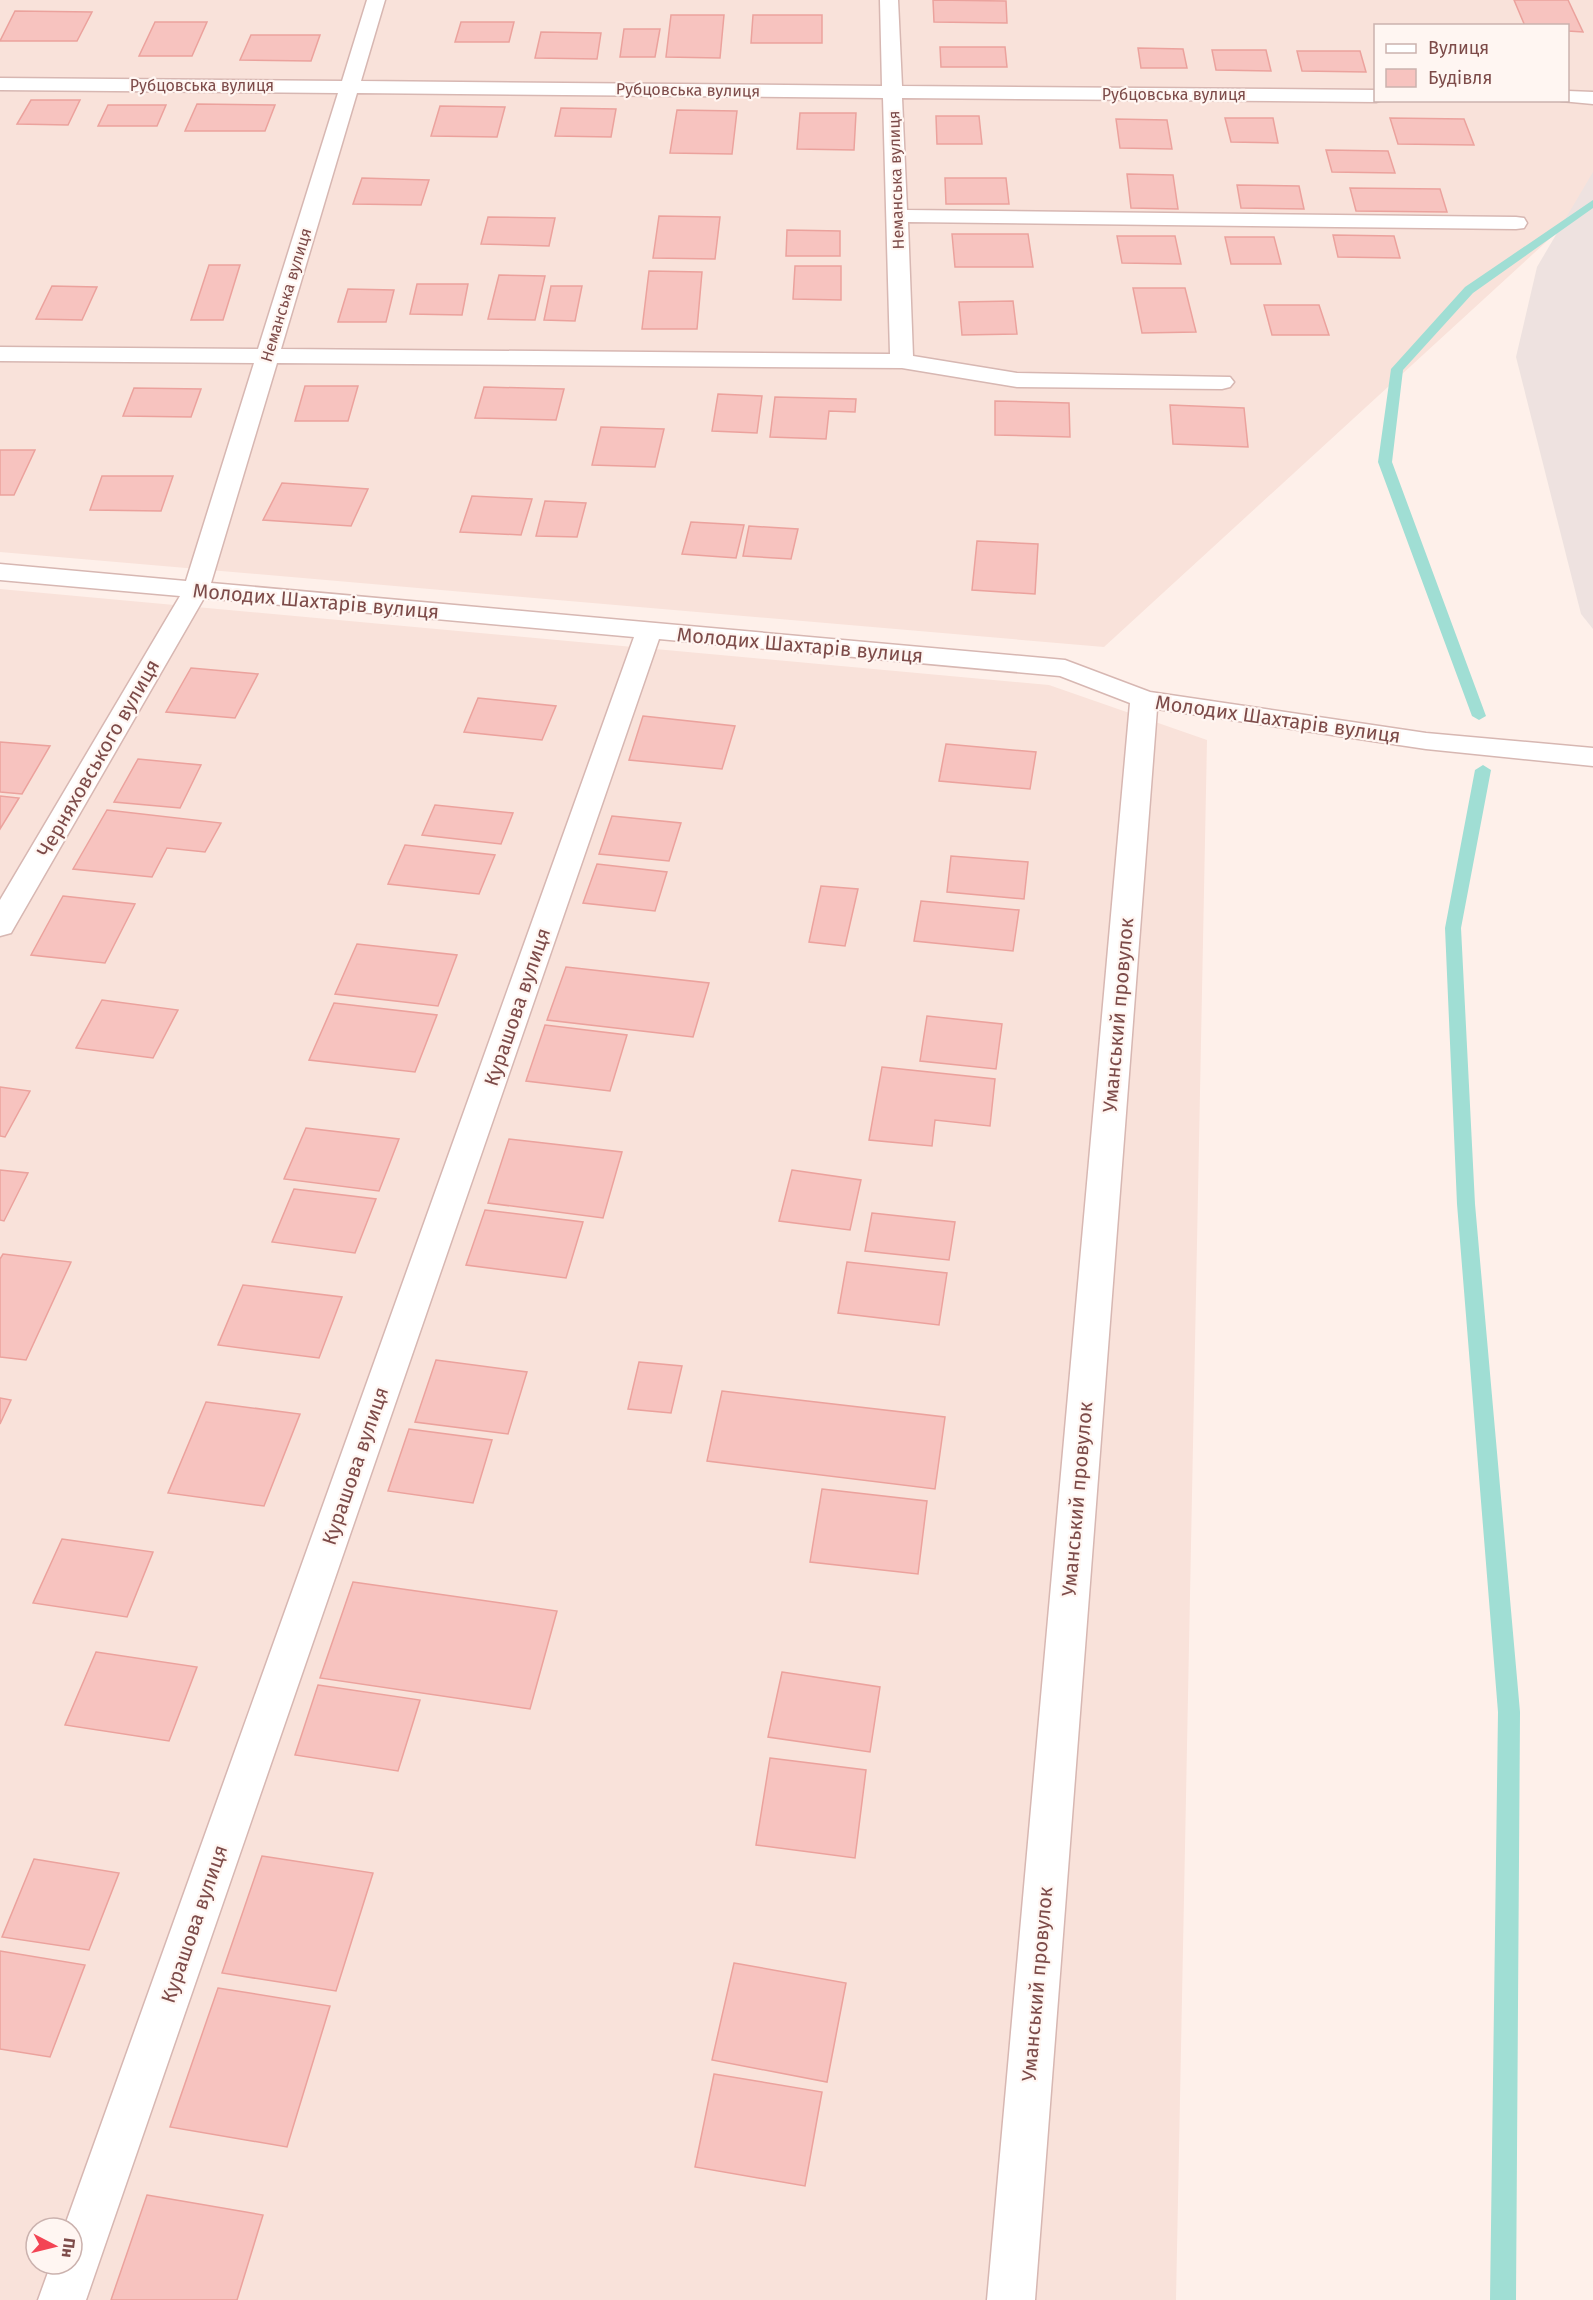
<svg xmlns="http://www.w3.org/2000/svg" width="1593" height="2300" font-family="'Fira Sans',sans-serif">
	<style>
		.residential { fill: #f9e2da; fill-rule: evenodd }
		.industrial { fill: #eee2e0 }
		.lines { fill: none; stroke-linecap: round; stroke-linejoin: round }
		.stream { fill: #a0ded4; fill-rule: evenodd }
		.building { fill: #f7c3bf; stroke: #eba29d; stroke-width: 1.5 }
		.minor-casing { stroke: #d7b7b2; stroke-width: 3 }
		.minor { fill: #fff; fill-rule: evenodd }
		.labels { text-anchor: middle; dominant-baseline: central; stroke-width: 4.5; stroke-linejoin: round; paint-order: stroke }
		.far-street-label { font-size: 16px; fill: #7d4b49; stroke: #fff6f2 }
		.street-label { font-size: 20px; fill: #7d4b49; stroke: #fff6f2 }
	</style>
	<rect width="100%" height="100%" fill="#fef0ea"/>
	<path class="residential" d="M 0,0 L 1593,0 L 1593,199 L 1104,647 L 0,552 ZM 1376,26 L 1568,26 L 1568,100 L 1376,100 Z
		M 0,589 L 1049,685 L 1207,740 L 1176,2300 L 0,2300 ZM 36,2228 L 72,2228 L 72,2264 L 36,2264 Z"/>
	<path class="industrial" d="M 1593,172 L 1593,629 L 1581,614 L 1516,357 L 1537,267 Z"/>
	<g class="lines">
		<path class="stream" d="M 1593,200 L 1593,208 L 1473,293 L 1403,370 L 1392,462 L 1486,716 L 1479,720 L 1472,716 L 1378,462 L 1391,369 L 1465,287 Z
			M 1483,765 L 1491,770 L 1461,928 L 1475,1204 L 1520,1712 L 1516,2300 L 1490,2300 L 1498,1712 L 1457,1204 L 1445,928 L 1475,770 Z"/>
	</g>
	<path class="building" d="M 933,0 L 1006,1 L 1007,23 L 934,22 Z
		M 1514,0 L 1568,0 L 1583,32 L 1568,31 L 1568,26 L 1525,26 Z
		M 15,11 L 92,12 L 77,41 L 0,41 Z
		M 671,15 L 724,15 L 720,58 L 666,57 Z
		M 753,15 L 822,15 L 822,43 L 751,43 Z
		M 155,22 L 207,22 L 192,56 L 139,56 Z
		M 461,22 L 514,22 L 509,42 L 455,42 Z
		M 624,29 L 660,29 L 655,57 L 620,57 Z
		M 541,32 L 601,33 L 597,59 L 535,58 Z
		M 251,35 L 320,35 L 311,61 L 240,60 Z
		M 940,47 L 1005,47 L 1007,67 L 941,67 Z
		M 1138,48 L 1183,49 L 1187,68 L 1141,68 Z
		M 1212,50 L 1266,50 L 1271,71 L 1216,70 Z
		M 1297,51 L 1360,51 L 1366,72 L 1302,71 Z
		M 31,100 L 80,100 L 68,125 L 17,124 Z
		M 197,104 L 275,105 L 265,131 L 185,131 Z
		M 108,105 L 166,105 L 157,126 L 98,126 Z
		M 440,106 L 505,107 L 497,137 L 431,136 Z
		M 561,108 L 616,109 L 611,137 L 555,136 Z
		M 677,110 L 737,111 L 732,154 L 670,153 Z
		M 800,113 L 856,113 L 854,150 L 797,149 Z
		M 936,116 L 979,116 L 982,144 L 937,144 Z
		M 1225,118 L 1273,118 L 1278,143 L 1231,142 Z
		M 1390,118 L 1464,119 L 1474,145 L 1398,144 Z
		M 1116,119 L 1167,120 L 1172,149 L 1120,148 Z
		M 1326,150 L 1388,151 L 1395,173 L 1332,172 Z
		M 1127,174 L 1173,175 L 1178,209 L 1131,208 Z
		M 362,178 L 429,180 L 421,205 L 353,204 Z
		M 945,178 L 1006,178 L 1009,204 L 946,204 Z
		M 1237,185 L 1299,186 L 1304,209 L 1241,208 Z
		M 1350,188 L 1440,189 L 1447,212 L 1356,211 Z
		M 659,216 L 720,217 L 715,259 L 653,258 Z
		M 488,217 L 555,218 L 549,246 L 481,244 Z
		M 787,230 L 840,231 L 840,256 L 786,256 Z
		M 952,234 L 1028,234 L 1033,267 L 955,267 Z
		M 1333,235 L 1394,236 L 1400,258 L 1338,257 Z
		M 1117,236 L 1175,236 L 1181,264 L 1122,263 Z
		M 1225,237 L 1274,237 L 1281,264 L 1231,264 Z
		M 209,265 L 240,265 L 223,320 L 191,320 Z
		M 795,266 L 841,266 L 841,300 L 793,299 Z
		M 649,271 L 702,272 L 697,329 L 642,329 Z
		M 499,275 L 545,276 L 535,320 L 488,319 Z
		M 417,284 L 468,284 L 462,315 L 410,314 Z
		M 52,286 L 97,287 L 82,320 L 36,319 Z
		M 551,286 L 582,286 L 575,321 L 544,320 Z
		M 1133,288 L 1185,288 L 1196,332 L 1142,333 Z
		M 348,289 L 394,290 L 386,322 L 338,322 Z
		M 1013,301 L 1017,334 L 962,335 L 959,302 Z
		M 1264,305 L 1319,305 L 1329,335 L 1272,335 Z
		M 305,386 L 358,386 L 348,421 L 295,421 Z
		M 484,387 L 564,389 L 556,420 L 475,418 Z
		M 134,388 L 201,389 L 191,417 L 123,416 Z
		M 718,394 L 762,396 L 757,433 L 712,431 Z
		M 775,397 L 856,399 L 855,412 L 829,411 L 826,439 L 770,437 Z
		M 995,401 L 1069,403 L 1070,437 L 995,435 Z
		M 1170,405 L 1244,408 L 1248,447 L 1173,444 Z
		M 601,427 L 664,429 L 655,467 L 592,465 Z
		M 0,450 L 35,450 L 14,495 L 0,495 Z
		M 102,476 L 173,476 L 161,511 L 90,510 Z
		M 282,483 L 368,489 L 351,526 L 263,520 Z
		M 472,496 L 532,499 L 521,535 L 460,532 Z
		M 545,501 L 586,503 L 577,537 L 536,536 Z
		M 691,522 L 744,525 L 736,558 L 682,554 Z
		M 749,526 L 798,529 L 791,559 L 743,556 Z
		M 977,541 L 1038,544 L 1035,594 L 972,590 Z
		M 191,668 L 258,674 L 235,718 L 166,712 Z
		M 478,698 L 556,706 L 542,740 L 464,732 Z
		M 643,716 L 735,726 L 722,769 L 629,760 Z
		M 0,742 L 50,746 L 22,794 L 0,792 Z
		M 946,744 L 1036,752 L 1030,789 L 939,781 Z
		M 138,759 L 201,765 L 180,808 L 114,802 Z
		M 0,796 L 19,798 L 0,829 Z
		M 435,805 L 513,813 L 501,844 L 422,835 Z
		M 107,810 L 221,823 L 205,852 L 167,848 L 152,877 L 73,869 Z
		M 612,816 L 681,823 L 669,861 L 599,854 Z
		M 405,845 L 495,855 L 479,894 L 388,884 Z
		M 951,856 L 1028,862 L 1024,899 L 947,892 Z
		M 597,864 L 667,872 L 655,911 L 583,903 Z
		M 821,886 L 858,889 L 845,946 L 809,942 Z
		M 63,896 L 135,904 L 105,963 L 31,955 Z
		M 921,901 L 1019,910 L 1013,951 L 914,941 Z
		M 357,944 L 457,955 L 438,1006 L 335,994 Z
		M 566,967 L 709,983 L 693,1037 L 547,1020 Z
		M 102,1000 L 178,1010 L 153,1058 L 76,1048 Z
		M 334,1003 L 437,1015 L 415,1072 L 309,1060 Z
		M 927,1016 L 1002,1024 L 996,1069 L 920,1061 Z
		M 545,1025 L 627,1035 L 610,1091 L 526,1081 Z
		M 882,1067 L 995,1079 L 990,1126 L 935,1120 L 932,1146 L 869,1140 Z
		M 0,1087 L 30,1091 L 5,1137 L 0,1136 Z
		M 306,1128 L 399,1139 L 379,1191 L 284,1179 Z
		M 509,1139 L 622,1152 L 603,1218 L 488,1203 Z
		M 0,1170 L 28,1173 L 4,1221 L 0,1220 Z
		M 792,1170 L 861,1180 L 850,1230 L 779,1221 Z
		M 294,1189 L 376,1199 L 355,1253 L 272,1242 Z
		M 485,1210 L 583,1222 L 566,1278 L 466,1265 Z
		M 872,1213 L 955,1222 L 949,1260 L 865,1251 Z
		M 3,1254 L 71,1262 L 26,1360 L 0,1357 L 0,1259 Z
		M 847,1262 L 947,1273 L 939,1325 L 838,1313 Z
		M 243,1285 L 342,1297 L 319,1358 L 218,1345 Z
		M 436,1360 L 527,1372 L 508,1434 L 415,1422 Z
		M 639,1362 L 682,1366 L 671,1413 L 628,1409 Z
		M 722,1391 L 945,1417 L 935,1489 L 707,1461 Z
		M 0,1398 L 11,1400 L 0,1424 Z
		M 206,1402 L 300,1414 L 264,1506 L 168,1493 Z
		M 409,1429 L 492,1440 L 473,1503 L 388,1491 Z
		M 822,1489 L 927,1501 L 918,1574 L 810,1562 Z
		M 62,1539 L 153,1552 L 127,1617 L 33,1603 Z
		M 353,1582 L 557,1611 L 530,1709 L 320,1678 Z
		M 96,1652 L 197,1667 L 169,1741 L 65,1725 Z
		M 782,1672 L 880,1687 L 870,1752 L 768,1737 Z
		M 318,1685 L 420,1700 L 398,1771 L 295,1755 Z
		M 770,1758 L 866,1770 L 855,1858 L 756,1845 Z
		M 262,1856 L 373,1873 L 336,1991 L 222,1973 Z
		M 34,1859 L 119,1873 L 89,1950 L 2,1937 Z
		M 0,1951 L 85,1965 L 50,2057 L 0,2049 Z
		M 734,1963 L 846,1983 L 827,2082 L 712,2060 Z
		M 218,1988 L 330,2006 L 287,2147 L 170,2127 Z
		M 714,2074 L 822,2092 L 805,2186 L 695,2167 Z
		M 147,2195 L 263,2215 L 237,2300 L 111,2300 Z"/>
	<g class="lines">
		<g class="minor-casing">
			<path id="minor" d="M 367,0 L 385,0 L 361,81 L 882,86 L 880,0 L 898,0 L 902,86 L 1376,90 L 1376,100 L 1382,100 L 1376,102 L 902,98 L 907,210 L 1516,217 L 1524,218 L 1527,223 L 1524,228 L 1516,229 L 908,222 L 913,356 L 1017,373 L 1230,377 L 1234,382 L 1230,387 L 1222,389 L 1017,387 L 902,368 L 277,363 L 211,583 L 1065,660 L 1150,692 L 1426,733 L 1593,748 L 1593,766 L 1426,749 L 1157,709 L 1035,2300 L 987,2300 L 1130,703 L 1060,676 L 659,639 L 86,2300 L 38,2300 L 51,2264 L 72,2264 L 72,2228 L 64,2228 L 634,637 L 204,598 L 15,926 L 11,933 L 0,936 L 0,900 L 180,596 L 0,580 L 0,564 L 186,581 L 254,363 L 0,361 L 0,347 L 258,349 L 338,93 L 0,90 L 0,78 L 342,81 ZM 357,93 L 883,98 L 890,354 L 281,349 Z
				M 1568,91 L 1593,92 L 1593,104 L 1561,101 L 1568,100 Z"/>
		</g>
		<use href="#minor" class="minor"/>
	</g>
	<g class="labels">
		<g class="far-street-label">
			<text x="202" y="85">Рубцовська вулиця</text>
			<text transform="translate(688 90) rotate(1)">Рубцовська вулиця</text>
			<text x="1174" y="94">Рубцовська вулиця</text>
			<text transform="translate(896 180) rotate(-92)">Неманська вулиця</text>
			<text transform="translate(286 295) rotate(-73)">Неманська вулиця</text>
		</g>
		<g class="street-label">
			<text transform="translate(316 601) rotate(5)">Молодих Шахтарів вулиця</text>
			<text transform="translate(800 645) rotate(5)">Молодих Шахтарів вулиця</text>
			<text transform="translate(1278 719) rotate(8)">Молодих Шахтарів вулиця</text>
			<text transform="translate(98 758) rotate(-60)">Черняховського вулиця</text>
			<text transform="translate(517 1007) rotate(-71)">Курашова вулиця</text>
			<text transform="translate(1118 1015) rotate(-85)">Уманський провулок</text>
			<text transform="translate(355 1466) rotate(-71)">Курашова вулиця</text>
			<text transform="translate(1077 1499) rotate(-85)">Уманський провулок</text>
			<text transform="translate(194 1924) rotate(-71)">Курашова вулиця</text>
			<text transform="translate(1037 1984) rotate(-85)">Уманський провулок</text>
		</g>
	</g>
	<rect x="1374" y="24" width="195" height="78" fill="#fff6f2" stroke="#cbb2ae" stroke-width="1.5"/>
	<rect x="1386" y="44" width="30" height="9" fill="#ffffff" stroke="#cbb2ae" stroke-width="1.5"/>
	<text x="1428" y="54" font-size="18" fill="#7d4b49">Вулиця</text>
	<rect x="1386" y="69" width="30" height="18" fill="#f7c3bf" stroke="#cbb2ae" stroke-width="1.5"/>
	<text x="1428" y="84" font-size="18" fill="#7d4b49">Будівля</text>
	<g transform="translate(54 2246) rotate(97)"><circle r="28" fill="#fff6f2" stroke="#cbb2ae" stroke-width="1.5"/>
	<path d="M0-4.5L10 22L0 15L-10 22Z" fill="#f34454"/>
	<text y="-9" font-size="16" font-weight="bold" text-anchor="middle" fill="#7d4b49">Пн</text>
	</g>
</svg>
